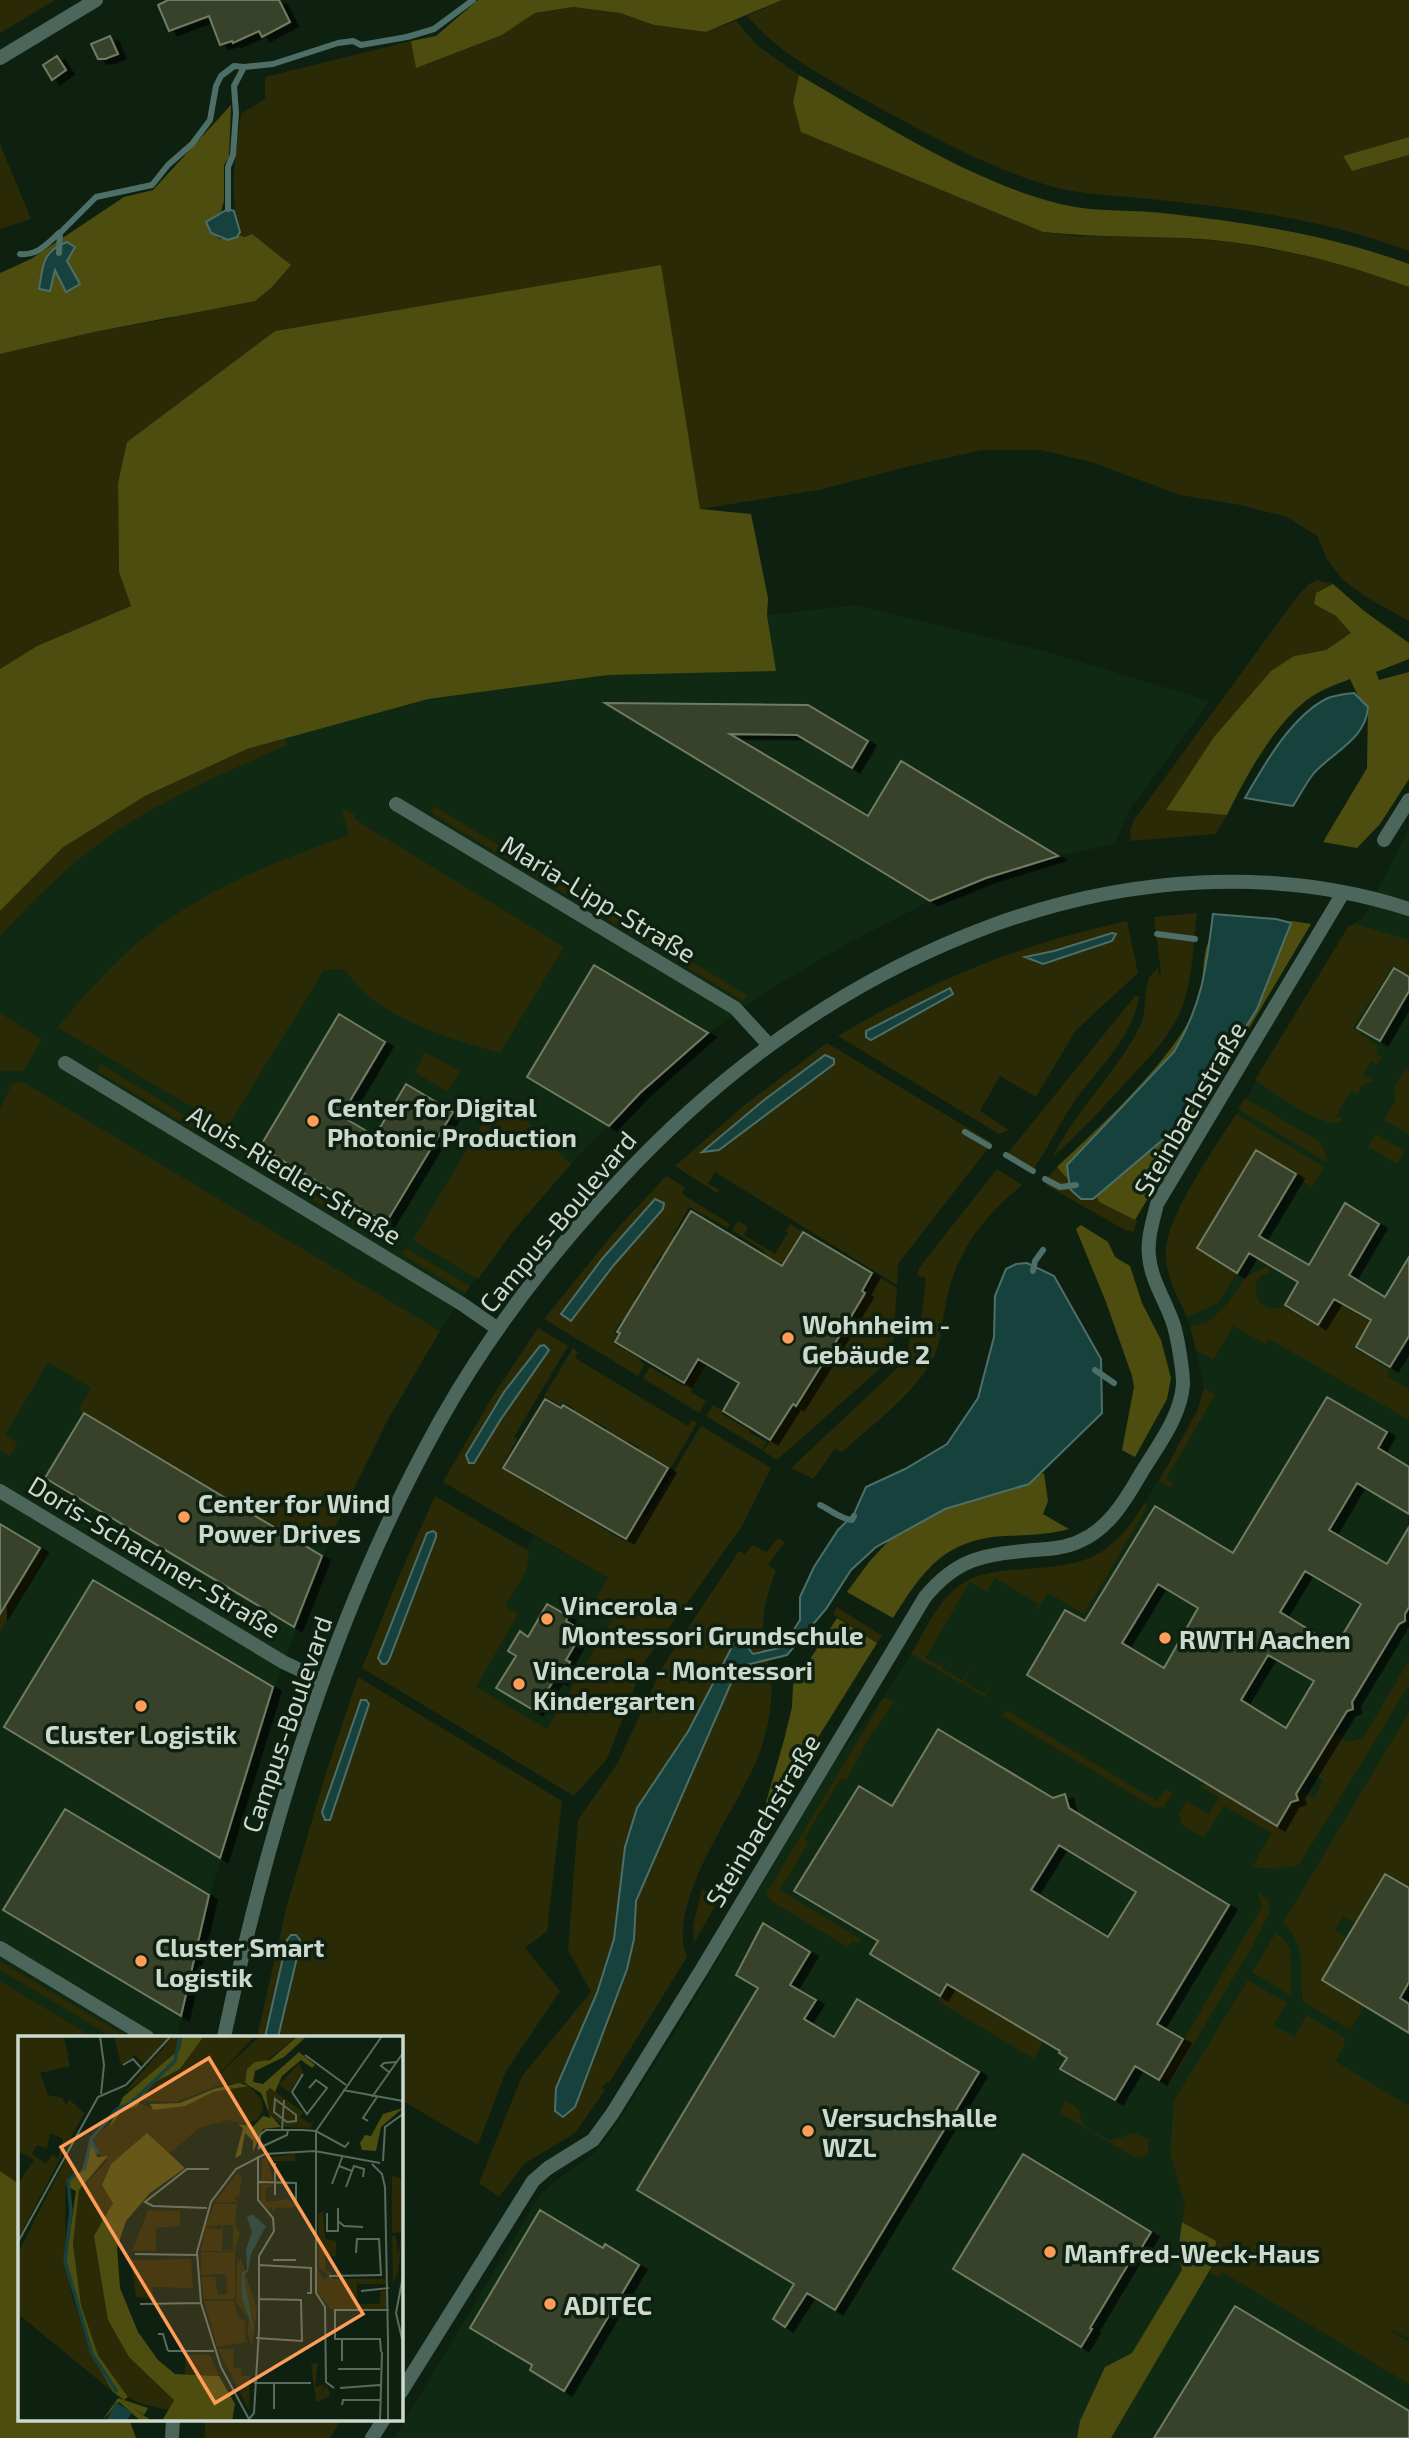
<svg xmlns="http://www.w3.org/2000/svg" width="1409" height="2438" font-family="'Exo 2',sans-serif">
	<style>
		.built { fill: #0f2913 }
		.green { fill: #2a2a07 }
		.forest { fill: #4d4d0f }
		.water { fill: #16413c; stroke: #4d6f68; stroke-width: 2 }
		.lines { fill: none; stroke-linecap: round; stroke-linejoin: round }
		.stream { stroke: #4d6f68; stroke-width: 6 }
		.building { fill: #37422b; stroke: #707c62; stroke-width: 2; fill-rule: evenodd; filter: url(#shadow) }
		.minor { stroke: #4c665b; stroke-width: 14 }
		.tertiary { stroke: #4c665b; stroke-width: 14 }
		.poi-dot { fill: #fe9c58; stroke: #0e2111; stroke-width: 2.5 }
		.labels { text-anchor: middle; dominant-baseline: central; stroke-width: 7; stroke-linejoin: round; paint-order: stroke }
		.street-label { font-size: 26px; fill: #cdd9ce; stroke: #0e2111 }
		.poi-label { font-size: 26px; font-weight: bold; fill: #cdd9ce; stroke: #0e2111; text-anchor: start }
		.inset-river { fill: none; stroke: #16413c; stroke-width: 3.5 }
		.inset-road { fill: none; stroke: #5a6b5d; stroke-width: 2 }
		.view { fill: #fe9c58; fill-opacity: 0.15; stroke: #fe9c58; stroke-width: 3.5 }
		.inset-edge { fill: none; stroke: #cdd9ce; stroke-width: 3.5 }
	</style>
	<defs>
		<filter id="shadow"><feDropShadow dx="8" dy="4.5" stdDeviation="0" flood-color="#0009"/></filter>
	</defs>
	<rect width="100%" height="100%" fill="#0e2111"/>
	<path class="built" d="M 768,598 L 768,615 L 855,605 L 1041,650 L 1210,701 L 1128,812 L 1115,844 L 1058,856 L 1015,868 L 930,901 L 841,947 L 764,993 L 708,1033 L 609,1126 L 571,1164 L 513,1231 L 465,1293 L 440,1331 L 387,1421 L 339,1515 L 274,1690 L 215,1878 L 177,2037 L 19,2037 L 19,2184 L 0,2171 L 0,911 L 61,848 L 140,786 L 278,720 Z
		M 1409,828 L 1409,2438 L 394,2438 L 538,2198 L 553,2183 L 594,2153 L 608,2137 L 671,2039 L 835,1761 L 885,1695 L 947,1598 L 961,1584 L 989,1573 L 1055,1568 L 1078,1563 L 1106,1550 L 1130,1527 L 1174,1455 L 1198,1409 L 1204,1388 L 1192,1332 L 1168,1267 L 1165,1254 L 1171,1226 L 1348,927 L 1364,917 Z
		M 534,1536 L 608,1578 L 612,1620 L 547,1730 L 475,1687 L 520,1546 L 527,1549 Z"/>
	<path class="green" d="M 0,0 L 55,0 L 0,33 Z
		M 782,0 L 1409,0 L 1409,137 L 1343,156 L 1352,171 L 1409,155 L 1409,251 C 1326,219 1238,208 1150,199 C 1117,195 1082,195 1050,186 C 986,167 925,133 867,101 C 823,76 781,55 747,16 Z
		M 573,7 L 620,13 L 654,25 L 706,32 L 736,21 L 758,46 L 799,75 L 793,102 L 881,165 L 1043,232 L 1076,236 L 1166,237 L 1231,242 L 1298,254 L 1374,274 L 1409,287 L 1409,621 L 1366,597 L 1342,579 L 1327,559 L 1317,536 L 1287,517 L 1240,505 L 1180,495 L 1091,462 L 1041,450 L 982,450 L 906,467 L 819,490 L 700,509 L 660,266 L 275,331 L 127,442 L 118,483 L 119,572 L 131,606 L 37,646 L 0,669 L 0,354 L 94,332 L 172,318 L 245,237 L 238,235 L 240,232 C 228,193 236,154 241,114 L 265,99 L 265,77 L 411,41 L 417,67 L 502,35 L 535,13 Z
		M 0,144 L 31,219 L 0,229 Z
		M 1317,580 L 1333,584 L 1316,593 L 1314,604 L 1336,616 L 1352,633 L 1326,650 L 1294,656 L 1167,810 L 1227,815 L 1216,834 L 1131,841 L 1130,831 L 1134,820 L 1296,598 L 1309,584 Z
		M 285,739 L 287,745 C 227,772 165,798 111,835 C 69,864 35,899 0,936 L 0,911 L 61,848 L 145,796 L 247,749 Z
		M 434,806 L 747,995 L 743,1001 L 431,813 Z
		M 344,809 L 355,815 L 354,819 L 564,947 L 500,1053 C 455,1040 407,1026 369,997 C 360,989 352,978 343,969 L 324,970 L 227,1128 L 57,1027 C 82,999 106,970 135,945 C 197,892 273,862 349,835 L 342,812 Z
		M 1197,913 C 1193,945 1193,980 1181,1010 C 1170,1037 1148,1058 1129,1079 C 1105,1106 1080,1132 1053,1157 C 1076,1109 1118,1072 1141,1024 C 1147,1010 1143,995 1148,981 C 1149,976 1154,972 1158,968 L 1158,974 L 1161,973 L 1154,917 Z
		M 1127,921 L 1138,973 L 1076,1030 L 1036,1097 L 1000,1076 L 980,1111 L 1009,1130 L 999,1134 L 838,1036 C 931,980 1021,944 1127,921 Z
		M 1355,924 L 1409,940 L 1409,975 L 1393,966 L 1353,1028 L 1379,1047 L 1376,1054 L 1382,1057 L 1378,1064 L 1371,1061 L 1363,1074 L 1374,1081 L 1363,1084 L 1357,1094 L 1351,1091 L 1336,1116 L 1342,1119 L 1340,1123 C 1317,1126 1275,1093 1255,1080 L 1348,927 Z
		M 1135,996 L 1139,996 C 1134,1038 1094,1072 1072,1105 C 1058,1126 1047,1150 1033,1170 L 1007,1154 Z
		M 0,1013 L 42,1040 L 23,1071 L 0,1071 Z
		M 827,1043 L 991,1142 L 990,1144 L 966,1130 L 966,1128 L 962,1135 L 965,1133 L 989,1147 L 898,1264 L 897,1285 L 715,1172 L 708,1184 L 719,1190 L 717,1193 L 675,1166 L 746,1104 Z
		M 425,1052 L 460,1071 L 447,1092 L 415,1072 Z
		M 101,1064 L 196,1122 L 193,1129 L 97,1071 Z
		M 1405,1068 L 1409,1071 L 1409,1134 L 1384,1120 L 1396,1099 L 1393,1089 Z
		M 17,1082 L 23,1082 L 440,1331 L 387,1421 L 328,1542 L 299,1525 L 292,1536 L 78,1410 L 91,1388 L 48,1362 L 5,1435 L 18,1443 L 10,1456 L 0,1450 L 0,1110 L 11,1085 Z
		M 498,1097 L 527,1121 L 571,1164 L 513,1231 L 478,1279 L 413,1240 Z
		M 1245,1098 L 1320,1142 L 1327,1157 L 1326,1162 L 1238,1109 Z
		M 1236,1114 L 1324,1167 L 1312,1187 L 1295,1176 L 1296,1174 L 1256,1151 L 1197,1248 L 1237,1273 L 1218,1303 L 1187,1317 C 1178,1298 1166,1276 1166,1255 C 1164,1218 1216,1147 1236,1114 Z
		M 1376,1134 L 1405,1151 L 1397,1164 L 1368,1147 Z
		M 1057,1167 L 1080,1193 L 1097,1197 L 1099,1202 L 1137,1221 L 1133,1232 L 1125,1230 L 1046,1185 L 1044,1180 L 1059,1189 L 1069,1186 L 1068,1183 L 1060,1185 L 1047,1178 Z
		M 997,1169 L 1022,1185 C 984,1217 958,1248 947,1298 C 942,1318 942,1342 932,1360 C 916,1392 869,1428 842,1452 L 835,1449 L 813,1479 L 791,1468 L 903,1363 L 908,1353 L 910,1337 L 919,1337 L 926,1278 L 917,1276 L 919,1268 Z
		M 666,1176 L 685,1187 L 682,1194 L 730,1224 L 728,1228 L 689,1207 L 673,1235 L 676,1237 L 664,1257 L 660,1256 L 653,1267 L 656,1270 L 644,1289 L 641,1288 L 634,1300 L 636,1302 L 624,1322 L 621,1321 L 614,1332 L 617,1335 L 613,1343 L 640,1359 L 640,1361 L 645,1364 L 638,1376 L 544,1319 L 616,1230 Z
		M 301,1184 L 380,1232 L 376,1239 L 297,1191 Z
		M 738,1221 L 748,1227 L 744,1235 L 775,1254 L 788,1233 L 786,1231 L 790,1224 L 802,1231 L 734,1343 L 707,1364 L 691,1392 L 706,1401 L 699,1413 L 643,1378 L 650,1367 L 685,1387 L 765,1252 L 732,1230 Z
		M 406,1248 L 470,1286 L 465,1293 L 402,1254 Z
		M 1268,1266 L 1271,1273 L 1261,1275 C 1247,1292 1262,1316 1283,1306 L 1318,1326 L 1334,1300 L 1369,1321 L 1354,1348 L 1390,1370 L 1387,1376 L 1409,1389 L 1409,1420 L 1269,1339 L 1265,1344 L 1233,1326 L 1213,1360 L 1196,1350 L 1190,1327 L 1208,1322 L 1228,1303 L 1245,1277 Z
		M 874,1274 L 897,1288 L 892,1358 L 777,1460 L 763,1451 L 782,1425 L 780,1423 L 786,1413 L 788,1413 L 793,1406 L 797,1408 L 804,1391 L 808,1393 L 827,1357 L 826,1356 L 828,1350 L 832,1352 L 852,1311 L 856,1313 Z
		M 538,1328 L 568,1346 L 514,1437 L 517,1439 L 501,1468 L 626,1542 L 643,1515 L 647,1516 L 701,1426 L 771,1468 L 741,1528 L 645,1661 L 607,1759 L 574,1796 L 362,1668 L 397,1581 L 435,1496 L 527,1550 C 534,1568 513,1590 505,1606 L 518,1614 L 476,1687 L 547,1729 L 612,1620 L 591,1607 L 608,1578 L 443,1482 L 491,1399 Z
		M 573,1348 L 578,1352 L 575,1358 L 688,1426 L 692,1420 L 697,1423 L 670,1469 L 637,1451 L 639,1447 L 627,1441 L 625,1444 L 605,1431 L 607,1428 L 595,1421 L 593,1423 L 573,1412 L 574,1409 L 563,1402 L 560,1405 L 544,1396 Z
		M 1204,1388 L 1215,1395 L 1166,1479 L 1174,1484 L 1171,1488 L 1159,1481 L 1198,1409 Z
		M 713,1405 L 723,1411 L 722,1414 L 750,1431 L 750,1433 L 767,1442 L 762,1450 L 706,1416 Z
		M 1144,1504 L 1148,1506 L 1084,1614 L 1048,1593 L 1032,1618 L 1039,1604 L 995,1578 L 987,1592 L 970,1582 L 925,1658 L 940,1666 L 948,1653 L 941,1668 L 962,1680 L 971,1667 L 964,1682 L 985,1694 L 994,1681 L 985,1697 L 911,1654 C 925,1631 938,1599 962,1584 C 977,1574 995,1571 1013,1570 C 1080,1565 1106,1565 1144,1504 Z
		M 778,1538 L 785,1542 L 768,1565 L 776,1570 C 769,1589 763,1607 763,1628 C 763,1646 770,1663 771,1681 C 773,1709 766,1738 755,1764 C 734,1813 665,1905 687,1957 L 609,2083 L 606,2082 L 602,2088 L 605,2090 L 575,2133 L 524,2164 L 499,2197 L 479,2183 L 522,2076 L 591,1992 L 568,1950 L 578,1820 L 617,1764 L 663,1666 L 739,1551 L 745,1554 L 752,1545 L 767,1552 Z
		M 40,1548 L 47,1553 L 0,1633 L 0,1614 Z
		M 837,1607 L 882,1636 L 877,1643 L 833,1614 Z
		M 1409,1660 L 1409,1685 L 1299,1865 L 1276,1869 L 1252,1867 L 1272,1833 L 1224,1806 L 1204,1838 L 1182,1825 L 1179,1814 L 1187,1801 L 1209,1814 L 1219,1797 L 1201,1787 L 1204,1782 L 1277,1825 L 1291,1802 L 1298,1800 L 1296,1794 L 1299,1789 L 1314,1798 L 1323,1780 L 1310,1772 L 1333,1733 L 1348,1742 L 1363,1738 Z
		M 358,1677 L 562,1801 L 547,1931 L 525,1948 L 560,1991 L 506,2071 L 478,2145 L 401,2100 L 401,2037 L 257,2037 L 287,1905 L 326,1773 Z
		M 884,1697 L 908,1710 L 893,1703 L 876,1730 L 874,1729 L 846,1781 L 841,1778 L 804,1839 L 809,1842 L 780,1890 L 861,1939 L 858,1944 L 852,1941 L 848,1947 L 771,1901 L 766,1894 Z
		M 1006,1710 L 1157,1801 L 1165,1789 L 1173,1793 L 1164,1807 L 1155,1808 L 1002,1716 Z
		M 1409,1712 L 1409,1888 L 1356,1924 L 1343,1916 L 1335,1930 L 1347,1938 L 1364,2006 L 1350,2030 L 1302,2001 C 1301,1973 1306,1943 1283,1923 Z
		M 702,1889 L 719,1899 L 694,1943 L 693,1926 Z
		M 1258,1892 L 1268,1900 L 1270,1911 L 1252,1947 L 1170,2083 L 1161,2078 L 1262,1907 Z
		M 1276,1933 L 1285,1940 L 1290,1950 L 1291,1996 L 1252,1972 Z
		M 0,1961 L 127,2037 L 112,2037 L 0,1970 Z
		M 1248,1980 L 1287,2003 L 1274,2025 L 1294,2037 L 1307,2015 L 1344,2037 L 1345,2044 L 1335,2061 L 1409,2106 L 1409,2339 L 1393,2330 L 1392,2332 L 1409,2342 L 1409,2384 L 1222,2272 L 1218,2277 L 1210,2273 L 1214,2263 L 1216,2241 L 1182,2222 L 1185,2206 L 1170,2152 L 1174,2100 Z
		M 0,1981 L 93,2037 L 19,2037 L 19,2184 L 0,2171 Z
		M 948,1985 L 1043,2042 L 1034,2059 L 938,2001 Z
		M 1065,2101 L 1078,2108 L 1083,2125 L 1110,2141 L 1134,2133 L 1149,2139 L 1148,2155 L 1135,2158 L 1060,2113 Z
		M 205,2419 L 342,2419 L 330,2438 L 205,2438 Z"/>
	<path class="forest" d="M 478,0 L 782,0 L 706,32 L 654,25 L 620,13 L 573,7 L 535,13 L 502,35 L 416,68 L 411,41 L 436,36 Z
		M 799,75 C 880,122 969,181 1060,204 C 1097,213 1133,209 1171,214 C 1252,223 1332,236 1409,264 L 1409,287 C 1352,266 1292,250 1231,242 C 1169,234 1106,239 1043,232 L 801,132 L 793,102 Z
		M 231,105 L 229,157 L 224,165 L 224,201 L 221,212 L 208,230 L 220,239 L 238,235 L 245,237 L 252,234 L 291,265 L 272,287 L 255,301 L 94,332 L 0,354 L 0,273 L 31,259 L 124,197 L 153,190 Z
		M 1409,137 L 1409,155 L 1352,171 L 1343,156 Z
		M 661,265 L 700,509 L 751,514 L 768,598 L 767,615 L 776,671 L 608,675 L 428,699 L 247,749 L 145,796 L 62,848 L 0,911 L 0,669 L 37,646 L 131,606 L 119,572 L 118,483 L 127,442 L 275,331 Z
		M 1333,584 L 1364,611 L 1409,643 L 1409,659 L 1376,672 L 1379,680 L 1409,672 L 1409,779 L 1380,824 L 1357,848 L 1323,842 L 1367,768 L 1368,707 L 1359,698 L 1350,679 C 1337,684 1323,689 1311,697 C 1275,722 1246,776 1227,815 L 1166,810 L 1214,737 L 1271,671 L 1294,656 L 1326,650 L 1351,633 L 1336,616 L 1314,604 L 1316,593 Z
		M 1292,921 L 1311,924 L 1135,1220 L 1099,1202 L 1097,1197 L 1080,1193 L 1057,1167 C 1098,1129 1184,1050 1199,998 C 1204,982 1202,965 1206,949 C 1208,941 1213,932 1216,924 L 1275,925 Z
		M 1081,1225 L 1108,1242 L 1115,1257 L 1130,1266 L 1142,1303 L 1161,1340 L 1171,1378 L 1167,1399 L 1135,1457 L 1122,1450 L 1134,1387 L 1132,1376 L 1106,1302 L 1076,1229 Z
		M 1044,1473 L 1048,1501 L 1043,1514 L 1069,1529 C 1048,1535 1026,1535 1004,1536 C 943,1540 923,1571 893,1618 L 847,1592 L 869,1562 L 893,1536 L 917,1515 L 991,1487 Z
		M 837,1618 L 877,1643 L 756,1837 L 784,1740 L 792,1707 L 793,1685 Z
		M 0,2171 L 19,2184 L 19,2419 L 129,2419 L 136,2438 L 0,2438 Z
		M 1182,2222 L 1216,2241 L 1214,2263 L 1111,2438 L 1077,2438 L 1080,2421 L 1105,2367 L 1132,2353 L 1182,2270 L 1178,2253 Z"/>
	<path class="water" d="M 228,209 L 234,211 L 240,232 L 237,237 L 228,240 L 211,233 L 206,222 Z
		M 67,242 L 75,247 L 67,261 L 80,284 L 66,292 L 55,270 L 50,291 L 39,289 C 43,266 42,251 67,242 Z
		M 1354,693 L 1368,707 C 1366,739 1333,752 1314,773 C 1306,783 1300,795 1293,806 L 1245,798 C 1264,765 1292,715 1328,698 C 1336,695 1346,694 1354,693 Z
		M 1213,914 L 1276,919 L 1291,923 L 1257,1009 L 1215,1076 L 1173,1131 L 1093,1199 L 1081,1199 L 1070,1189 L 1067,1165 L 1174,1052 C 1203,1003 1206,968 1213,914 Z
		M 1112,933 L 1116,934 L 1112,941 L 1043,964 L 1025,957 L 1054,951 Z
		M 950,988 L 953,994 L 871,1040 L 866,1037 L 866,1031 Z
		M 825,1055 L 834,1059 L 834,1064 L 719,1150 L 702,1152 L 764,1100 Z
		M 655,1199 L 664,1203 L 663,1209 L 613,1266 L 571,1321 L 561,1314 L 602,1259 Z
		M 1027,1263 L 1054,1276 L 1101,1359 L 1102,1413 L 1029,1484 L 945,1509 L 876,1547 L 851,1570 L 826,1609 L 787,1655 L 738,1667 L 636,1901 L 634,1939 L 627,1969 L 575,2107 L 563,2117 L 555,2111 L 556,2088 L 597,1993 L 614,1939 L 625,1847 L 637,1808 L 689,1730 L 738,1635 L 753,1654 L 783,1647 L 800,1620 L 800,1597 L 814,1567 L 838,1530 L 854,1514 L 866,1487 L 905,1469 L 947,1444 L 978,1398 L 994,1337 L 995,1296 L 1006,1269 L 1016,1264 Z
		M 544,1345 L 549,1350 L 501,1419 L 474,1463 L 469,1463 L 466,1455 L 504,1392 L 540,1346 Z
		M 433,1531 L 436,1533 L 436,1537 L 389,1660 L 386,1664 L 382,1664 L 378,1658 L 427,1533 Z
		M 361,1700 L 366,1700 L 369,1704 L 330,1820 L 325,1820 L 322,1812 Z
		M 291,1935 L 296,1935 L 300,1940 L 300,1945 L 278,2037 L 265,2037 L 287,1940 Z"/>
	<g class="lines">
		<path class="stream" d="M 228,209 L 228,167 L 233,155 L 236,113 L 234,86 L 244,67 L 273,64 L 338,43 L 353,41 L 361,45 L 407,37 L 434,29 L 473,0
			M 59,253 L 60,233 L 96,197 L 152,185 L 168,165 L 192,144 L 210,120 L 216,86 L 221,76 L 234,66 L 244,67
			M 20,254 C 37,256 47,244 59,233
			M 1157,934 L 1195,939
			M 965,1132 L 989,1146
			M 1006,1155 L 1033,1171
			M 1045,1179 L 1060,1187 L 1076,1185
			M 1033,1271 L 1035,1261 L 1043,1250
			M 1095,1370 L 1114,1383
			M 820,1505 C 831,1510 840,1519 852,1520 L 854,1516"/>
	</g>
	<path class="building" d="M 168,0 L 279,0 L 290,22 L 262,37 L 259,31 L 233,43 L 232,41 L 220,45 L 209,16 L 169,31 L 158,5 Z
		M 110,36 L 118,54 L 105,59 L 98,59 L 91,44 Z
		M 57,56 L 66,70 L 52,80 L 43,65 Z
		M 605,703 L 808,705 L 868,741 L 852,768 L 797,735 L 730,734 L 868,816 L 901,761 L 1058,856 L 986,878 L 930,901 Z
		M 594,965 L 708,1033 L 640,1093 L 609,1126 L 527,1077 Z
		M 1394,968 L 1409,977 L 1409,991 L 1380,1041 L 1357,1028 Z
		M 339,1014 L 385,1042 L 341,1116 L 375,1136 L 406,1084 L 453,1112 L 386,1223 L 260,1147 Z
		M 1256,1150 L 1296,1174 L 1259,1236 L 1309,1265 L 1345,1203 L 1379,1224 L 1349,1275 L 1385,1297 L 1409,1257 L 1409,1336 L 1390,1367 L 1356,1347 L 1371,1320 L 1334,1299 L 1318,1325 L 1285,1305 L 1298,1282 L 1249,1253 L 1237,1273 L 1197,1248 Z
		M 691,1211 L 782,1266 L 803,1232 L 872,1273 L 862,1291 L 865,1293 L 831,1350 L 796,1406 L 793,1404 L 770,1440 L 723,1411 L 739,1383 L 698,1359 L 684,1383 L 615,1342 L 620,1333 L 617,1332 Z
		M 1327,1397 L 1387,1432 L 1378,1448 L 1409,1467 L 1409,1514 L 1357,1483 L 1329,1530 L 1387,1564 L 1409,1527 L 1409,1607 L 1405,1614 L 1405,1621 L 1399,1624 L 1352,1702 L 1353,1709 L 1347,1711 L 1296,1794 L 1298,1800 L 1291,1802 L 1277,1826 L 1027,1675 L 1065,1610 L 1085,1621 L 1155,1506 L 1233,1553 ZM 1305,1571 L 1361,1604 L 1336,1646 L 1280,1612 ZM 1158,1584 L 1198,1608 L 1164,1668 L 1122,1643 ZM 1268,1655 L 1314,1681 L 1286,1728 L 1241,1700 Z
		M 545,1399 L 561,1408 L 563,1405 L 668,1468 L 626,1539 L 503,1468 Z
		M 84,1413 L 322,1556 L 294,1627 L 45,1478 Z
		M 0,1524 L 40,1548 L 0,1614 Z
		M 93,1580 L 273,1687 L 220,1858 L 4,1727 Z
		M 547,1604 L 568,1616 L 566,1621 L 583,1631 L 566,1660 L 570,1662 L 560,1681 L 555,1678 L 535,1711 L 496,1688 L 516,1656 L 508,1651 L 520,1631 L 528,1637 Z
		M 938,1729 L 1053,1798 L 1065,1794 L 1069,1808 L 1229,1905 L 1157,2024 L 1183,2039 L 1159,2080 L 1135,2066 L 1115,2100 L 1060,2069 L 1067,2058 L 1059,2053 L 1060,2051 L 947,1984 L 940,1996 L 870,1954 L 878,1941 L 794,1891 L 859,1786 L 892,1806 ZM 1059,1845 L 1136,1892 L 1108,1937 L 1031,1890 Z
		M 65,1809 L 209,1895 L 181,2016 L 3,1910 Z
		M 1385,1874 L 1409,1888 L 1409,1982 L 1400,1998 L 1409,2004 L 1409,2033 L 1322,1980 Z
		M 763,1923 L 810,1952 L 790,1985 L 816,2000 L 804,2019 L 834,2037 L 857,1999 L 979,2072 L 835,2310 L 807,2293 L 785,2327 L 773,2319 L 794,2284 L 637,2190 L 758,1988 L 736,1975 Z
		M 1023,2154 L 1151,2232 L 1140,2250 L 1138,2248 L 1090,2328 L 1092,2329 L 1081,2347 L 953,2269 Z
		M 540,2210 L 603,2248 L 605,2244 L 639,2265 L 564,2391 L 530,2370 L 532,2365 L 470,2328 Z
		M 1235,2306 L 1409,2411 L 1409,2438 L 1154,2438 Z"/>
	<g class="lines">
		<path class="minor" d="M 396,804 L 735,1008 L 768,1044
			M 1384,840 L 1409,800
			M 65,1063 L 462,1304 L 498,1329
			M 0,1491 L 283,1662 L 323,1681
			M 0,1948 L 147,2037
			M 401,2392 L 533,2181 L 548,2168 L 593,2140 L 612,2114 L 702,1969 L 925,1597 C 958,1557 984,1555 1033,1550 C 1049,1549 1066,1548 1080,1541 C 1108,1529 1125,1501 1140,1475 C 1156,1448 1181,1417 1183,1384 C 1183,1370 1178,1340 1174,1326 C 1167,1303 1151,1281 1149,1256 C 1147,1238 1153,1221 1157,1204 L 1343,893
			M 372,2438 L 384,2419"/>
		<path class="tertiary" d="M 0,58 L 96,0
			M 224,2037 C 269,1825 334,1611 440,1421 C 488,1335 549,1256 616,1184 C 722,1069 844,980 993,925 C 1125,877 1273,865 1409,909
			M 172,2438 L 173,2419"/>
	</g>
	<g class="poi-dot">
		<circle cx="313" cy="1121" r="7"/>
		<circle cx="788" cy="1338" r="7"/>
		<circle cx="184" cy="1517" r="7"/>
		<circle cx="547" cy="1619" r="7"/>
		<circle cx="1165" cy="1638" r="7"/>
		<circle cx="519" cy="1684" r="7"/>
		<circle cx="141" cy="1706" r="7"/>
		<circle cx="141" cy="1961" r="7"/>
		<circle cx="808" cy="2131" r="7"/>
		<circle cx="1050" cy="2252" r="7"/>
		<circle cx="550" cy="2304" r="7"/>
	</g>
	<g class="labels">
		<g class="street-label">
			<text transform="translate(599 898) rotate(31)">Maria-Lipp-Straße</text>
			<text transform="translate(1189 1108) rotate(-60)">Steinbachstraße</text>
			<text transform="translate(295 1174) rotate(31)">Alois-Riedler-Straße</text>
			<text transform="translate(557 1221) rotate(-50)">Campus-Boulevard</text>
			<text transform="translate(155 1556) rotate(31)">Doris-Schachner-Straße</text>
			<text transform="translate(286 1724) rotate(-71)">Campus-Boulevard</text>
			<text transform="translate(762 1820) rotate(-59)">Steinbachstraße</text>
		</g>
		<g class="poi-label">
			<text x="327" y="1106">Center for Digital<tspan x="327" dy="30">Photonic Production</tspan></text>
			<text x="802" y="1323">Wohnheim -<tspan x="802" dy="30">Gebäude 2</tspan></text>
			<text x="198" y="1502">Center for Wind<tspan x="198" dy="30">Power Drives</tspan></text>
			<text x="561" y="1604">Vincerola -<tspan x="561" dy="30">Montessori Grundschule</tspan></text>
			<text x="1179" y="1638">RWTH Aachen</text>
			<text x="533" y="1669">Vincerola - Montessori<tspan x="533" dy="30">Kindergarten</tspan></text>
			<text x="141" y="1733" text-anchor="middle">Cluster Logistik</text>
			<text x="155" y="1946">Cluster Smart<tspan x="155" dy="30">Logistik</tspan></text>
			<text x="822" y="2116">Versuchshalle<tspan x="822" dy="30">WZL</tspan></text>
			<text x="1064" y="2252">Manfred-Weck-Haus</text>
			<text x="564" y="2304">ADITEC</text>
		</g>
	</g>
	<g transform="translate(18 2036)">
		<rect width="385" height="385" fill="#0e2111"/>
		<path d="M 0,0 L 46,0 L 52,30 L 22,37 L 30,59 L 44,62 L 48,69 L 52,64 L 66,77 L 0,203 L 0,148 L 16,124 L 0,115 ZM 32,97 L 45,103 L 40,122 L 34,119 L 28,128 L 14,118 L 19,109 L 29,112 ZM 96,0 L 152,0 L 126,28 L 117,19 L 103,29 ZM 165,0 L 162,13 L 141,35 L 107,56 L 153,3 ZM 186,0 L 213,0 L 210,5 L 215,0 L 237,0 L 196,43 L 242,0 L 280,0 L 227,41 L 227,47 L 202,49 L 158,66 L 122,65 L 135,47 L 162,32 ZM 281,27 L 285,37 L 271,56 L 261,49 ZM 231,50 L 244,64 L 245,74 L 239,84 L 227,88 L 211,84 L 181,92 L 149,120 L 129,98 L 93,128 L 84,149 L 95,166 L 78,202 L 85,255 L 156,364 L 150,374 L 121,367 L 110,361 L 80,319 L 63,269 L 55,208 L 61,154 L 90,124 L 81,118 L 76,102 L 104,76 L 122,67 L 133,72 L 167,70 L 195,56 ZM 252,52 L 285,76 L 282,81 L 292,88 L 295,84 L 293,92 L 266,91 L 251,77 L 248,56 ZM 277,118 L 277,125 L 250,125 L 255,144 L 243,145 L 244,122 ZM 48,123 L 60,132 L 49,143 L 47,158 L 48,224 L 54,260 L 73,318 L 95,356 L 0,278 L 0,217 ZM 219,137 L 224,141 L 221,161 L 216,161 L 220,166 L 196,167 ZM 374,139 L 385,144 L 383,210 L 380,236 L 375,248 L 374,200 L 378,200 L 380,220 L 384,196 L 374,197 ZM 243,148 L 256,149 L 247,153 L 248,166 L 270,163 L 282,171 L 257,172 L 254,177 L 254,171 L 251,174 L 243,166 ZM 196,168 L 219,168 L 217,187 L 222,197 L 217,215 L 183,215 L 187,192 L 204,193 L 203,189 L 187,191 ZM 205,189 L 215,189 L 215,214 L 204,214 ZM 130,174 L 162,175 L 162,190 L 138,192 L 138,215 L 114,215 ZM 305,175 L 307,203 L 318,205 L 318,220 L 307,221 L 307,235 L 313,236 L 314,243 L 367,243 L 368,248 L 340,248 L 339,244 L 339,263 L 340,268 L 362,268 L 362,255 L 368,255 L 368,273 L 313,273 L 299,257 L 299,233 L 305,243 L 312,240 L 301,232 L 300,178 ZM 183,216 L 217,216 L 217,263 L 186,263 L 183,241 L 197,241 L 200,258 L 209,258 L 209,243 L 206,238 L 183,239 ZM 173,223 L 175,252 L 134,251 L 136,263 L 118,261 L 113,224 ZM 223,223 L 239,273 L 234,310 L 229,296 L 231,283 L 218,266 L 219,227 ZM 186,265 L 216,265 L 221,282 L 227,285 L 228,306 L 199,311 ZM 200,313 L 216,313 L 215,332 L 223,332 L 223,340 L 232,340 L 231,374 ZM 167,319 L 192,319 L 201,340 L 167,338 ZM 300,327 L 297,351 L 307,348 L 303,359 L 309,349 L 312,360 L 298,366 L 293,328 Z" fill="#2a2a07" fill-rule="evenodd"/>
		<path d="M 157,0 L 186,0 L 162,33 L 135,47 L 119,70 L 103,76 L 91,92 L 105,61 L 162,13 L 164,1 L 153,3 ZM 280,0 L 289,0 L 266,21 L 237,35 L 235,46 L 245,48 L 281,16 L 297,29 L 294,32 L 283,24 L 264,40 L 257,56 L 252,52 L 248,56 L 251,77 L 263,91 L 245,93 L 235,116 L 235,105 L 227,97 L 223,119 L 217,122 L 225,92 L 220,88 L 234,90 L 231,95 L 245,80 L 253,82 L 243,57 L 227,47 L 229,33 L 237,26 L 252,24 ZM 221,47 L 231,50 L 195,56 L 167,70 L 135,74 L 132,68 L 162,67 L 196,53 ZM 385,72 L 363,91 L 358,115 L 344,114 L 342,107 L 347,99 L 353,100 L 365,78 ZM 129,97 L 167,132 L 132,157 L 108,185 L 99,212 L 102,252 L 120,296 L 140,324 L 157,338 L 201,340 L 217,368 L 214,385 L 144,385 L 156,364 L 111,321 L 90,284 L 76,200 L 95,167 L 84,149 L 93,128 ZM 74,107 L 79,121 L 90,120 L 61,154 L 55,208 L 63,269 L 80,319 L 110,361 L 106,364 L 95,356 L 73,318 L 48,224 L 58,155 L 50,151 L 51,144 L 63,136 ZM 100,362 L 130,372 L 126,379 L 113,371 L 134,385 L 123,385 L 101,366 L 84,385 Z" fill="#4d4d0f"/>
		<path d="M 234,178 L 248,190 L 233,218 L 230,235 L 226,240 L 236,298 L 224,261 L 224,236 L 229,234 L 228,213 L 234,196 L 229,181 ZM 98,366 L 114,377 L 108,385 L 88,385 Z" fill="#16413c"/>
		<path class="inset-river" d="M 80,118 L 73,103 L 99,73 L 113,67 L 157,25 L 162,0M 66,135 L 73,103M 58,137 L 50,145 L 53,175 L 47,225 L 74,318 L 99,356"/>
		<path class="inset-road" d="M 82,0 L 86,29 L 83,58M 287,19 L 328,49M 105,29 L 115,23 L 124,33M 371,36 L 363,30 L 366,27 L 378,26M 285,38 L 274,56 L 289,78 L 309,52 L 298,44 L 291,52M 325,54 L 385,65M 354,61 L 385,17M 257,63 L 278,79 L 278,85 L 269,86 L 256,76 ZM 350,85 L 345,82 L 359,61M 264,94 L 266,64M 270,94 L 269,99 L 241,112 L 242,99 L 248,94 L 285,94 L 298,95 L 327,111 L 331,106M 365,125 L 367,91 L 385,78M 257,127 L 257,159M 354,128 L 364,138 L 367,151 L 370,304M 321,130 L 334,135 L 328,151M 334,135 L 336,130 L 346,133 L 345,141M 241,146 L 278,147 L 278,167M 314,148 L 325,119M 189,172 L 135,170 L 127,166 L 169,133 L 191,133M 309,177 L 309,195 L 320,195 L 320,172M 320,185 L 326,190 L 345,191M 0,206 L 80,61 L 108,49 L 153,0M 338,217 L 339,203 L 361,203 L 363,239M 117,218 L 179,219M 255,224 L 278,224M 241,229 L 293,232 L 293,257 L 289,257M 311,240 L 364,239M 385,240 L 378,277 L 385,307M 343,255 L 371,252M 122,268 L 183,267M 140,298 L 145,298 L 150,315M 370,301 L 370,385M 238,302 L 284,305 L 283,264 L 241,263M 324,303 L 324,325M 150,315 L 196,315M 363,316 L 362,303 L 317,303 L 317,274 L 371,274M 320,333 L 362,333M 236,347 L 293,347M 316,352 L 308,346 L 307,271 L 298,257 L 298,95 L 364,0M 322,352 L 362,349M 324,369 L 325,364 L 362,364M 256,373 L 256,347M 231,383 L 236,377 L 241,294 L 241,220 L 256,195 L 255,182 L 240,164 L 240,120M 232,385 L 203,331 L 183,267 L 179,216 L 193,166 L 218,133 L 247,118 L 297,115 L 362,127M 362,385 L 364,316"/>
		<path class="view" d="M 191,22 L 345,278 L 197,367 L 43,111 Z"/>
		<rect width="385" height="385" class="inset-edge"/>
	</g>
</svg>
